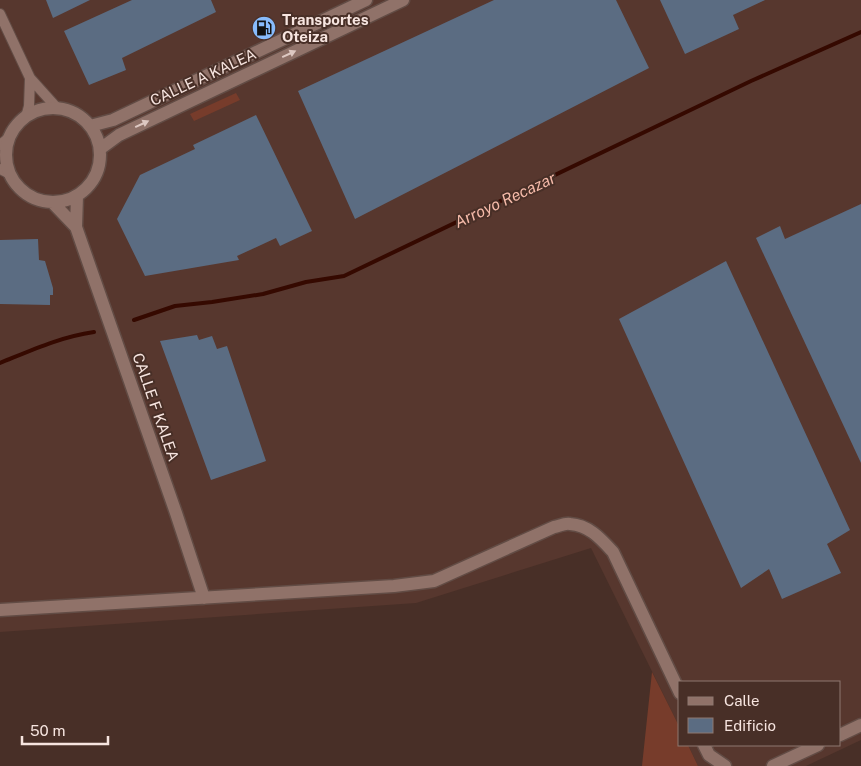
<svg xmlns="http://www.w3.org/2000/svg" width="861" height="766" font-family="'Public Sans',sans-serif">
	<style>
		.built { fill: #57372e }
		.green { fill: #773c2b }
		.lines { fill: none; stroke-linecap: round; stroke-linejoin: round }
		.stream { stroke: #350900; stroke-width: 4 }
		.building { fill: #5b6c82 }
		.street-casing { stroke: #624c45; stroke-width: 12 }
		.secondary-casing { stroke: #624c45; stroke-width: 15 }
		.street { stroke: #907269; stroke-width: 10 }
		.secondary { stroke: #907269; stroke-width: 12 }
		.oneway { fill: #ddc8c2 }
		.labels { text-anchor: middle; dominant-baseline: central; stroke-width: 4; stroke-linejoin: round; paint-order: stroke }
		.poi-label { font-size: 15px; font-weight: bold; fill: #f7e5e0; stroke: #482f27; text-anchor: start }
		.street-label { font-size: 15px; fill: #f7e5e0; stroke: #482f27 }
		.water-label { font-size: 16px; font-style: italic; fill: #f5baa9; stroke: #482f27 }
	</style>
	<rect width="100%" height="100%" fill="#482f27"/>
	<path class="built" d="M 0,0 L 861,0 L 861,740 L 806,766 L 698,766 L 688,745 L 840,745 L 840,682 L 680,682 L 680,728 L 591,548 L 416,603 L 0,632 Z"/>
	<path class="green" d="M 236,93 L 240,100 L 194,121 L 190,114 Z
		M 652,672 L 680,728 L 680,745 L 688,745 L 698,766 L 642,766 Z"/>
	<g class="lines">
		<path class="stream" d="M 134,320 L 175,306 L 212,302 L 263,294 L 306,282 L 344,276 L 751,81 L 861,32
			M 0,363 C 32,350 60,337 94,332"/>
	</g>
	<path class="building" d="M 46,0 L 90,0 L 53,18 Z
		M 132,0 L 211,0 L 216,12 L 122,58 L 126,70 L 89,85 L 64,31 Z
		M 494,0 L 616,0 L 649,68 L 355,219 L 298,91 Z
		M 660,0 L 765,0 L 733,15 L 739,29 L 685,54 Z
		M 256,115 L 312,231 L 280,246 L 276,238 L 237,256 L 239,260 L 145,276 L 117,219 L 140,175 L 195,149 L 193,145 Z
		M 861,204 L 861,463 L 756,238 L 780,226 L 785,239 Z
		M 38,239 L 39,260 L 45,261 L 53,288 L 53,295 L 50,295 L 50,305 L 0,304 L 0,240 Z
		M 726,261 L 850,530 L 827,544 L 841,573 L 782,599 L 769,569 L 741,588 L 619,319 Z
		M 197,335 L 199,340 L 212,336 L 217,349 L 227,346 L 266,461 L 211,480 L 160,341 Z"/>
	<g class="lines">
		<g class="street-casing">
			<path id="street" d="M 0,14 L 30,78 L 29,106 L 26,117
				M 30,78 L 57,108
				M 0,145 L 10,137
				M 0,169 L 10,174"/>
		</g>
		<g class="secondary-casing">
			<path id="secondary" d="M6 155a47 47 0 1 1 94 0a47 47 0 1 1-94 0Z
				M 90,126 L 113,120 L 366,0
				M 100,149 L 119,135 L 403,0
				M 77,196 L 76,227 L 176,513 L 204,598
				M 52,202 L 76,227
				M 0,610 L 394,586 L 434,581 L 554,527 C 559,526 565,523 570,524 C 589,525 601,539 613,552 L 680,693
				M 840,735 L 861,725
				M 704,745 L 709,755 L 725,766
				M 773,766 L 818,745"/>
		</g>
		<use href="#street" class="street"/>
		<use href="#secondary" class="secondary"/>
	</g>
	<defs><path id="oneway-solid" d="M-6-.8H1V-3.2L6.5 0L1 3.2V.8H-6Z" transform="scale(1.25)"/></defs>
	<g class="oneway">
		<use href="#oneway-solid" transform="translate(289 54) rotate(-25)"/>
		<use href="#oneway-solid" transform="translate(142 124) rotate(-25)"/>
	</g>
	<defs>
		<g id="fuel-disc" transform="scale(1.25)"><circle r="9.5" fill="#87bbfc" stroke="#482f27"/><path d="M-5.5-6h7V0h2V4h1.3V-2.5L3-4.5l.8-.8L6-3V5H2.5V1h-1V6h-7ZM-4.2-4.7v3.2H.2V-4.7Z" fill="#111"/></g>
	</defs>
	<g fill-rule="evenodd">
		<use href="#fuel-disc" x="264" y="28"/>
	</g>
	<g class="labels">
		<g class="poi-label">
			<text x="282" y="19">Transportes<tspan x="282" dy="17">Oteiza</tspan></text>
		</g>
		<g class="street-label">
			<text transform="translate(203 77) rotate(-25)">CALLE A KALEA</text>
			<text transform="translate(156 407) rotate(71)">CALLE F KALEA</text>
		</g>
		<g class="water-label">
			<text transform="translate(505 200) rotate(-25)">Arroyo Recazar</text>
		</g>
	</g>
	<rect x="678" y="681" width="162" height="65" fill="#482f27" stroke="#8e7871"/>
	<rect x="688" y="697" width="25" height="8" fill="#907269" stroke="#8e7871"/>
	<text x="724" y="706" font-size="15" fill="#f7e5e0">Calle</text>
	<rect x="688" y="718" width="25" height="15" fill="#5b6c82" stroke="#8e7871"/>
	<text x="724" y="731" font-size="15" fill="#f7e5e0">Edificio</text>
	<path d="M22 736v8h86v-8" fill="none" stroke="#f7e5e0" stroke-width="2.5"/>
	<text x="30" y="736" font-size="15" fill="#f7e5e0" stroke="#482f27" stroke-width="4" paint-order="stroke">50 m</text>
</svg>
